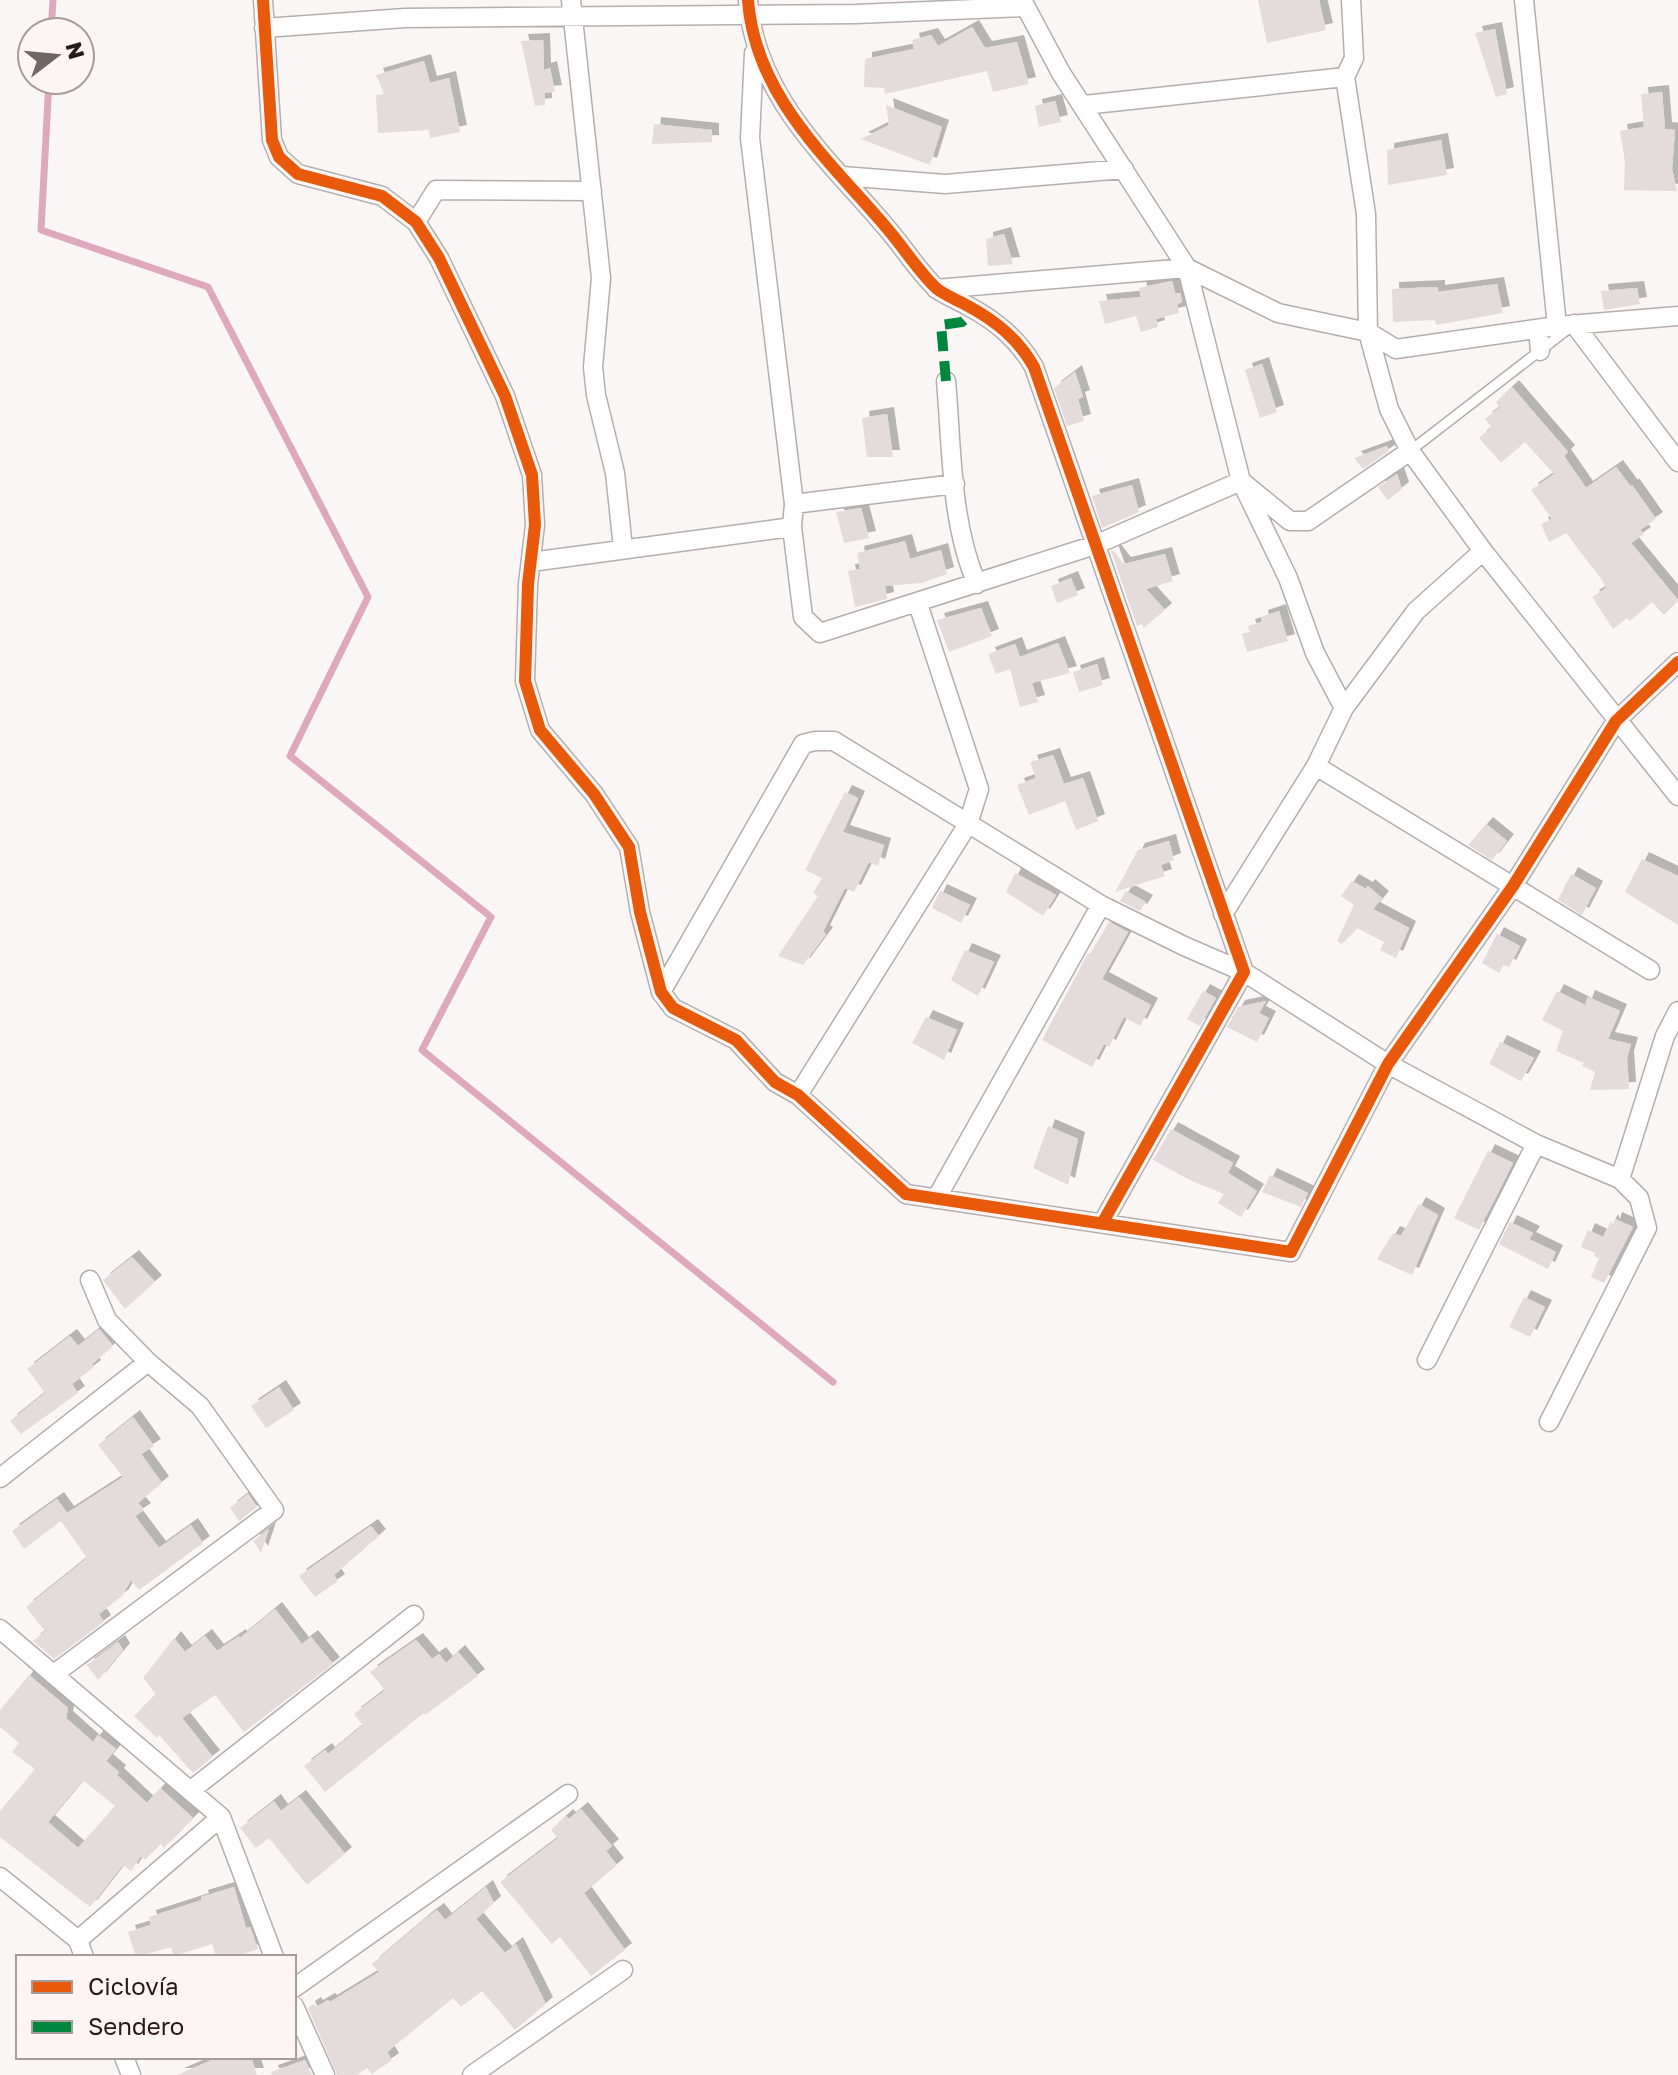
<svg xmlns="http://www.w3.org/2000/svg" width="1678" height="2075" font-family="'Golos Text',sans-serif">
	<style>
		.lines { fill: none; stroke-linecap: round; stroke-linejoin: round }
		.stream { stroke: #dea9bd; stroke-width: 7 }
		.building { fill: #e4dbdb; fill-rule: evenodd; filter: url(#shadow) }
		.service-casing { stroke: #b5aeac; stroke-width: 12 }
		.minor-casing { stroke: #b5aeac; stroke-width: 21 }
		.service { stroke: #fefefe; stroke-width: 9 }
		.minor { stroke: #fefefe; stroke-width: 18 }
		.quiet { stroke: #00873e; stroke-width: 10; stroke-dasharray: 20 10; stroke-linecap: butt }
		.cycleway-casing { stroke: #fcf5f3; stroke-width: 17 }
		.cycleway { stroke: #e8590c; stroke-width: 12 }
	</style>
	<defs>
		<filter id="shadow"><feDropShadow dx="7" dy="-7" stdDeviation="0" flood-color="#0004"/></filter>
	</defs>
	<rect width="100%" height="100%" fill="#faf6f5"/>
	<g class="lines">
		<path class="stream" d="M 51,32 L 53,0
			M 49,80 L 41,230 L 208,287 L 368,597 L 290,756 L 491,917 L 422,1050 L 833,1382"/>
	</g>
	<path class="building" d="M 1258,0 L 1319,0 L 1326,30 L 1267,43 Z
		M 972,27 L 985,48 L 1017,42 L 1029,84 L 993,92 L 987,71 L 885,94 L 884,88 L 864,87 L 865,59 L 914,49 L 912,40 L 931,35 L 938,46 Z
		M 1495,29 L 1507,94 L 1496,97 L 1475,33 Z
		M 543,40 L 544,70 L 550,68 L 555,92 L 545,93 L 545,105 L 535,106 L 521,41 Z
		M 424,61 L 430,83 L 449,78 L 460,132 L 430,138 L 429,130 L 378,133 L 376,95 L 384,94 L 376,75 Z
		M 1662,92 L 1665,129 L 1675,130 L 1672,169 L 1677,191 L 1624,190 L 1625,162 L 1620,131 L 1644,127 L 1641,94 Z
		M 1055,101 L 1061,122 L 1039,127 L 1035,106 Z
		M 886,105 L 942,127 L 930,165 L 861,139 L 889,125 Z
		M 654,124 L 712,130 L 712,142 L 652,144 Z
		M 1441,140 L 1447,175 L 1388,185 L 1387,150 Z
		M 1004,234 L 1013,264 L 988,266 L 986,239 Z
		M 1172,281 L 1175,293 L 1180,293 L 1182,302 L 1177,304 L 1179,313 L 1156,319 L 1158,327 L 1141,332 L 1136,316 L 1105,324 L 1099,301 L 1141,297 L 1139,288 Z
		M 1497,284 L 1503,313 L 1436,325 L 1435,320 L 1393,322 L 1392,289 L 1438,287 L 1438,292 Z
		M 1637,288 L 1640,304 L 1604,310 L 1601,291 Z
		M 1262,364 L 1277,412 L 1260,418 L 1245,370 Z
		M 1075,372 L 1083,397 L 1078,399 L 1084,421 L 1067,426 L 1054,388 Z
		M 1512,387 L 1568,452 L 1564,456 L 1586,488 L 1616,467 L 1631,487 L 1632,485 L 1656,519 L 1640,530 L 1644,534 L 1631,543 L 1678,600 L 1664,615 L 1652,602 L 1630,621 L 1627,618 L 1613,629 L 1592,597 L 1606,588 L 1602,580 L 1566,533 L 1549,542 L 1541,524 L 1552,519 L 1531,490 L 1554,474 L 1525,442 L 1501,463 L 1479,438 L 1492,427 L 1485,419 L 1500,407 L 1496,402 Z
		M 887,414 L 893,457 L 867,457 L 862,418 Z
		M 1387,446 L 1389,451 L 1363,469 L 1354,458 Z
		M 1397,474 L 1402,489 L 1388,500 L 1378,487 Z
		M 1132,485 L 1139,512 L 1102,528 L 1092,496 Z
		M 861,508 L 869,538 L 844,543 L 836,512 Z
		M 905,541 L 910,559 L 941,550 L 947,574 L 921,583 L 885,586 L 887,599 L 855,607 L 848,571 L 860,569 L 857,553 Z
		M 1113,550 L 1124,564 L 1165,554 L 1173,581 L 1146,589 L 1165,610 L 1144,628 L 1142,624 L 1137,626 L 1111,551 Z
		M 1071,578 L 1078,595 L 1057,603 L 1051,586 Z
		M 981,608 L 992,636 L 949,652 L 937,620 Z
		M 1279,611 L 1288,641 L 1247,652 L 1242,634 L 1250,632 L 1248,626 L 1262,622 L 1261,617 Z
		M 1058,643 L 1070,673 L 1032,683 L 1038,702 L 1020,707 L 1010,669 L 996,674 L 988,654 L 1015,644 L 1020,657 Z
		M 1097,664 L 1103,685 L 1079,692 L 1073,672 Z
		M 1053,755 L 1064,784 L 1083,778 L 1098,821 L 1076,830 L 1065,801 L 1029,815 L 1017,785 L 1036,778 L 1030,762 Z
		M 845,792 L 858,798 L 843,832 L 884,845 L 878,866 L 869,862 L 854,892 L 845,888 L 823,932 L 826,934 L 803,965 L 778,956 L 818,896 L 813,893 L 822,878 L 805,870 Z
		M 1486,824 L 1507,841 L 1492,860 L 1468,845 Z
		M 1169,841 L 1174,860 L 1161,865 L 1165,876 L 1115,892 L 1138,850 Z
		M 1642,859 L 1678,876 L 1678,925 L 1625,892 Z
		M 1015,873 L 1056,895 L 1043,916 L 1006,892 Z
		M 1571,874 L 1596,888 L 1582,915 L 1558,900 Z
		M 1352,881 L 1366,889 L 1368,886 L 1382,898 L 1373,909 L 1409,928 L 1396,958 L 1380,950 L 1384,942 L 1357,928 L 1342,944 L 1337,941 L 1354,905 L 1341,896 Z
		M 940,891 L 970,905 L 961,923 L 932,908 Z
		M 1126,891 L 1146,902 L 1140,911 L 1120,901 Z
		M 1109,922 L 1128,932 L 1102,979 L 1151,1005 L 1140,1026 L 1124,1017 L 1109,1047 L 1104,1044 L 1092,1067 L 1042,1040 L 1088,953 L 1090,954 Z
		M 1497,934 L 1520,946 L 1509,967 L 1504,964 L 1499,973 L 1482,963 Z
		M 965,950 L 994,962 L 978,996 L 951,980 Z
		M 1203,991 L 1216,998 L 1200,1026 L 1187,1019 Z
		M 1557,991 L 1585,1005 L 1588,997 L 1620,1011 L 1608,1039 L 1631,1044 L 1627,1058 L 1629,1089 L 1590,1090 L 1595,1072 L 1582,1066 L 1584,1063 L 1556,1051 L 1563,1031 L 1542,1020 Z
		M 1266,1001 L 1259,1013 L 1269,1018 L 1257,1042 L 1227,1027 L 1238,1007 Z
		M 926,1017 L 957,1030 L 944,1060 L 912,1043 Z
		M 1500,1042 L 1534,1058 L 1521,1081 L 1489,1064 Z
		M 1048,1126 L 1078,1139 L 1068,1185 L 1033,1168 Z
		M 1171,1129 L 1233,1163 L 1228,1173 L 1257,1191 L 1241,1217 L 1218,1203 L 1224,1194 L 1190,1180 L 1153,1160 Z
		M 1488,1151 L 1513,1163 L 1479,1230 L 1454,1218 Z
		M 1270,1175 L 1308,1193 L 1301,1207 L 1262,1192 Z
		M 1419,1204 L 1438,1215 L 1412,1275 L 1377,1259 L 1393,1233 L 1401,1236 Z
		M 1615,1219 L 1633,1227 L 1604,1283 L 1591,1277 L 1599,1258 L 1594,1256 L 1595,1253 L 1581,1247 L 1588,1230 L 1603,1237 L 1611,1221 L 1613,1226 Z
		M 1510,1222 L 1533,1233 L 1529,1239 L 1556,1252 L 1548,1269 L 1499,1244 Z
		M 132,1257 L 155,1282 L 125,1309 L 103,1280 Z
		M 1524,1297 L 1545,1307 L 1530,1337 L 1509,1327 Z
		M 99,1329 L 113,1346 L 92,1364 L 94,1367 L 72,1384 L 78,1393 L 21,1434 L 10,1421 L 45,1393 L 27,1369 L 70,1336 L 78,1346 Z
		M 279,1387 L 294,1410 L 266,1428 L 251,1406 Z
		M 133,1417 L 154,1446 L 141,1454 L 162,1483 L 138,1503 L 144,1510 L 135,1516 L 159,1548 L 191,1525 L 203,1543 L 139,1590 L 131,1580 L 122,1596 L 99,1614 L 104,1622 L 54,1659 L 33,1641 L 45,1631 L 26,1607 L 87,1558 L 61,1521 L 24,1549 L 12,1531 L 57,1499 L 67,1513 L 123,1477 L 98,1445 Z
		M 248,1494 L 257,1507 L 239,1521 L 230,1508 Z
		M 371,1526 L 379,1536 L 334,1575 L 338,1581 L 315,1597 L 299,1576 Z
		M 269,1529 L 261,1553 L 253,1541 Z
		M 275,1609 L 302,1644 L 311,1637 L 333,1664 L 244,1732 L 215,1695 L 182,1718 L 213,1757 L 193,1773 L 159,1735 L 157,1738 L 134,1716 L 156,1694 L 143,1678 L 174,1638 L 185,1652 L 205,1636 L 217,1651 L 239,1636 L 240,1638 Z
		M 416,1640 L 432,1659 L 439,1654 L 446,1663 L 458,1652 L 478,1676 L 425,1715 L 424,1713 L 325,1792 L 304,1766 L 325,1750 L 328,1754 L 363,1725 L 354,1714 L 385,1690 L 370,1672 Z
		M 118,1642 L 123,1650 L 98,1680 L 87,1665 Z
		M 29,1675 L 68,1708 L 66,1718 L 93,1742 L 98,1735 L 116,1749 L 106,1761 L 119,1772 L 117,1775 L 147,1803 L 160,1788 L 193,1818 L 164,1848 L 160,1843 L 145,1860 L 141,1856 L 131,1871 L 123,1865 L 90,1907 L 0,1837 L 0,1811 L 35,1769 L 12,1752 L 19,1743 L 0,1727 L 0,1710 ZM 83,1780 L 115,1806 L 78,1848 L 48,1822 Z
		M 299,1797 L 345,1854 L 307,1885 L 269,1838 L 256,1848 L 240,1828 L 274,1801 L 281,1811 Z
		M 581,1809 L 612,1846 L 606,1851 L 617,1865 L 584,1893 L 625,1950 L 591,1976 L 560,1937 L 552,1944 L 500,1882 L 558,1838 L 551,1830 L 566,1816 L 569,1819 Z
		M 234,1887 L 246,1928 L 250,1927 L 258,1949 L 234,1957 L 216,1957 L 212,1944 L 174,1956 L 171,1947 L 136,1957 L 128,1932 L 151,1925 L 149,1917 L 202,1900 L 201,1897 Z
		M 486,1887 L 494,1903 L 476,1919 L 505,1953 L 516,1944 L 546,2004 L 515,2030 L 482,1991 L 461,2007 L 453,1998 L 387,2052 L 392,2060 L 372,2074 L 367,2068 L 357,2075 L 337,2075 L 308,2008 L 314,2004 L 316,2007 L 328,2000 L 330,2002 L 379,1972 L 372,1964 L 425,1919 L 437,1910 L 445,1920 Z
		M 219,2057 L 251,2057 L 257,2075 L 177,2075 Z
		M 305,2060 L 312,2075 L 272,2075 L 271,2072 Z"/>
	<g class="lines">
		<g class="service-casing">
			<path id="service" d="M 1410,451 L 1568,329"/>
		</g>
		<g class="minor-casing">
			<path id="minor" d="M 263,0 L 272,140 L 279,157 L 298,174 L 382,196 L 416,222 L 439,258 L 505,396 L 532,475 L 535,525 L 528,584 L 525,681 L 540,730 L 594,794 L 629,847 L 640,912 L 661,992 L 673,1008 L 736,1040 L 775,1082 L 798,1095 L 906,1194 L 1291,1252 L 1388,1064 L 1513,886 L 1616,721 L 1678,662
				M 571,0 L 601,278 L 593,367 L 596,395 L 615,473 L 623,548
				M 748,0 C 755,95 826,157 885,226 C 902,245 917,270 936,288 C 944,295 958,300 968,306 C 996,321 1018,339 1034,367 L 1244,972 L 1103,1222
				M 1022,0 L 1061,73 L 1187,268 L 1278,313 L 1368,332 L 1396,349 L 1557,326 L 1678,316
				M 1524,0 L 1557,326
				M 264,28 L 405,18 L 856,14 L 1024,7
				M 754,53 L 750,138 L 794,504 L 792,527 L 803,617 L 820,633 L 1095,545 L 1241,481 L 1290,521 L 1308,521 L 1410,451
				M 1345,77 L 1366,214 L 1368,332 L 1389,409 L 1410,451 L 1483,551 L 1678,796
				M 1084,105 L 1345,77 L 1354,58 L 1351,0
				M 842,176 L 945,184 L 1124,169
				M 416,222 L 436,190 L 592,191
				M 936,289 L 1187,268 L 1241,481 L 1288,578 L 1315,653 L 1344,708
				M 1574,324 L 1678,462
				M 1538,329 L 1540,351
				M 946,381 C 952,447 950,522 977,584
				M 794,504 L 955,484
				M 531,562 L 792,527
				M 1316,766 L 1650,970
				M 1223,914 L 1316,766 L 1344,708 L 1416,611 L 1483,551
				M 661,992 L 803,744 L 815,741 L 834,741 L 1101,905 L 1184,946 L 1244,972 L 1388,1064 L 1536,1144 L 1620,1179 L 1639,1198 L 1647,1228 L 1549,1422
				M 798,1095 L 968,824 L 979,789 L 918,604
				M 1620,1179 L 1665,1036 L 1678,1011
				M 936,1199 L 1101,905
				M 1427,1360 L 1536,1144
				M 0,1478 L 148,1362
				M 0,1629 L 221,1817 L 274,1957
				M 54,1674 L 274,1510 L 200,1406 L 148,1362 L 107,1320 L 90,1280
				M 190,1791 L 414,1615
				M 0,1877 L 78,1940 L 84,1957
				M 78,1940 L 221,1817
				M 294,1988 L 568,1794
				M 294,2006 L 325,2075
				M 124,2057 L 131,2075
				M 472,2075 L 623,1970"/>
		</g>
		<use href="#service" class="service"/>
		<use href="#minor" class="minor"/>
		<path class="quiet" d="M 946,381 L 941,325 L 962,322 L 975,310"/>
		<g class="cycleway-casing">
			<path id="cycleway" d="M 263,0 L 272,140 L 279,157 L 298,174 L 382,196 L 416,222 L 439,258 L 505,396 L 532,475 L 535,525 L 528,584 L 525,681 L 540,730 L 594,794 L 629,847 L 640,912 L 661,992 L 673,1008 L 736,1040 L 775,1082 L 798,1095 L 906,1194 L 1291,1252 L 1388,1064 L 1513,886 L 1616,721 L 1678,662
				M 748,0 C 755,95 826,157 885,226 C 902,245 917,270 936,288 C 944,295 958,300 968,306 C 996,321 1018,339 1034,367 L 1244,972 L 1103,1222"/>
		</g>
		<use href="#cycleway" class="cycleway"/>
	</g>
	<rect x="16" y="1955" width="280" height="104" fill="#fcf5f3" stroke="#a69d9b" stroke-width="2"/>
	<rect x="32" y="1981" width="40" height="12" fill="#e8590c" stroke="#a69d9b" stroke-width="2"/>
	<text x="88" y="1995" font-size="24" fill="#261a17">Ciclovía</text>
	<rect x="32" y="2021" width="40" height="12" fill="#00873e" stroke="#a69d9b" stroke-width="2"/>
	<text x="88" y="2035" font-size="24" fill="#261a17">Sendero</text>
	<g transform="translate(56 56) rotate(74)"><circle r="38" fill="#fcf5f3" stroke="#a69d9b" stroke-width="2"/>
	<path d="M0-6L14 30L0 20L-14 30Z" fill="#706765"/>
	<text y="-12" font-size="22" font-weight="bold" text-anchor="middle" fill="#261a17">N</text>
	</g>
</svg>
